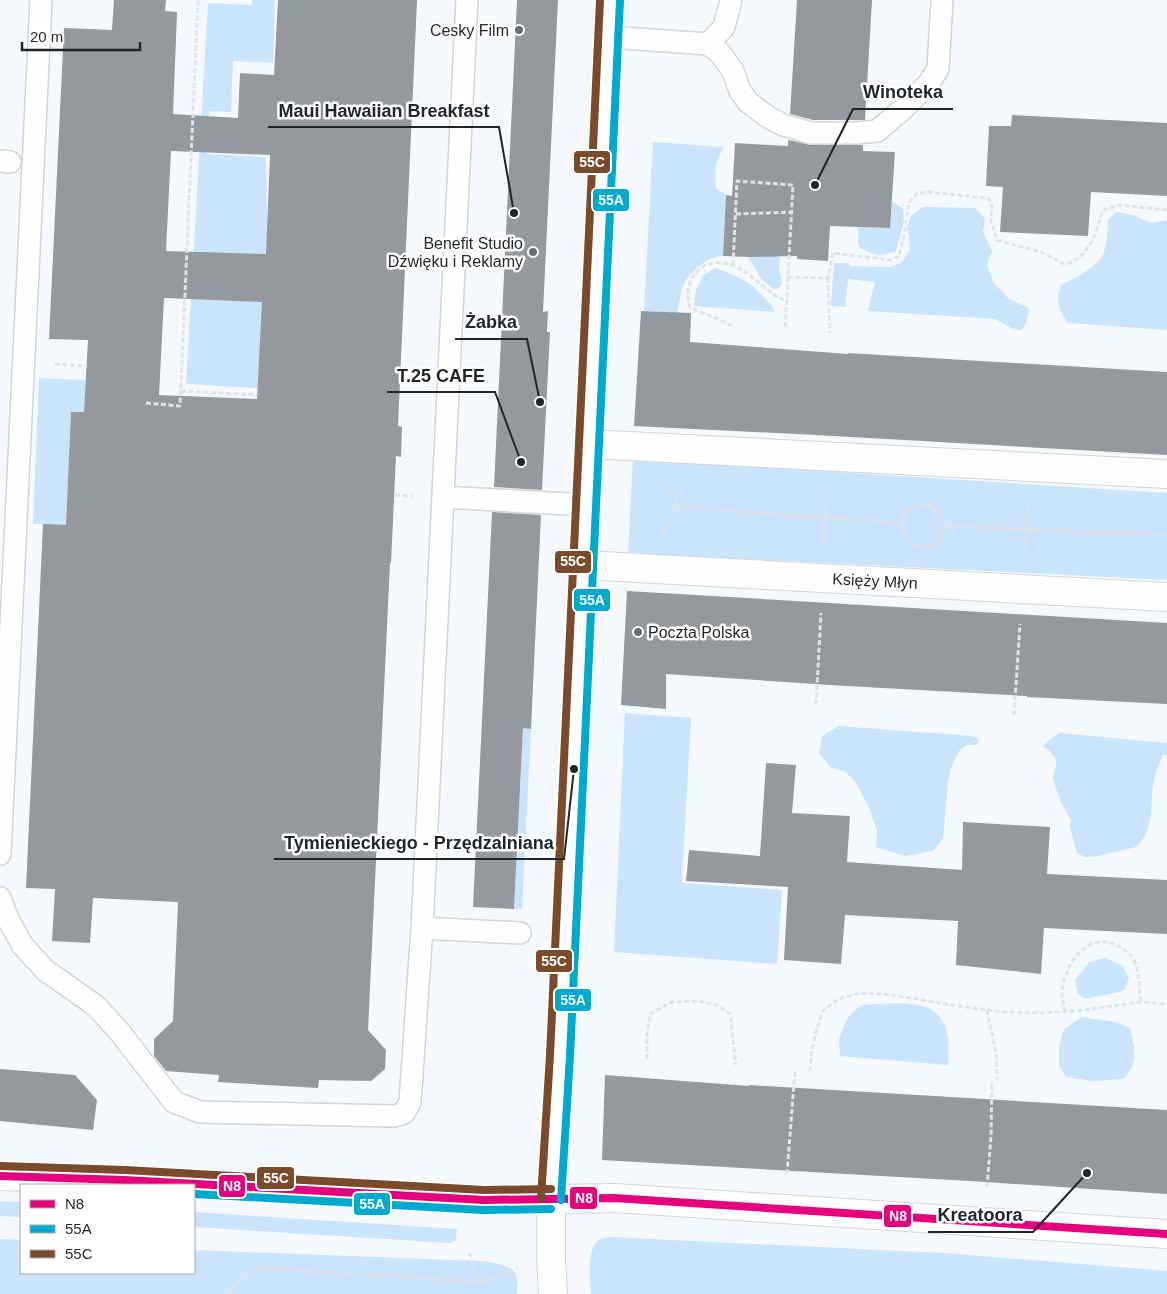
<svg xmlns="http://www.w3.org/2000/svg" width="1167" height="1294" font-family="Arial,sans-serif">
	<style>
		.green { fill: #cae4fd }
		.building { fill: #95999e; fill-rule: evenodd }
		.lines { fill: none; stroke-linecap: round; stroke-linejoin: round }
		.service-casing { stroke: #d0d5d9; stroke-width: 24 }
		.minor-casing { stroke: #d0d5d9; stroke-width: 30 }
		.tertiary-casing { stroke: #d0d5d9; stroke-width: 30 }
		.path { stroke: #e2e3e4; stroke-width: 3; stroke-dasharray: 5 2.5; stroke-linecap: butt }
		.service { stroke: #fefeff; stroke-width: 21 }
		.minor { stroke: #fefeff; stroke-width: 28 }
		.tertiary { stroke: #fefeff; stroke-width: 28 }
		.bus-1-casing { stroke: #fff; stroke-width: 11 }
		.bus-2-casing { stroke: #fff; stroke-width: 11 }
		.bus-3-casing { stroke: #fff; stroke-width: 11 }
		.bus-1 { stroke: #e5007d; stroke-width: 8 }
		.bus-2 { stroke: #00a9ce; stroke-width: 8 }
		.bus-3 { stroke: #7a4b2a; stroke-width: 8 }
		.poi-dot { fill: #6a6f74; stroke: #fff; stroke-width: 2 }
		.labels { text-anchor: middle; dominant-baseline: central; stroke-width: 5; stroke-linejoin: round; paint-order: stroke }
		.poi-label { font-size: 16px; fill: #1f252b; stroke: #fff; text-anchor: end }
		.street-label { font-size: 16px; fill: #1f252b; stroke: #fff }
		.leader { fill: none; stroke: #1f252b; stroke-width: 2 }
		.callout-dot { fill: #1f252b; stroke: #fff; stroke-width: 2 }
		.callout-label { font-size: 18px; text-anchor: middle; font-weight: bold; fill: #1f252b; stroke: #fff; stroke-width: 5; stroke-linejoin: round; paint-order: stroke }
		.line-badge { stroke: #fff; stroke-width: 2 }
		.badge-label { font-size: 14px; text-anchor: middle; font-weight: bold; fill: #fff }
	</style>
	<rect width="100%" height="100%" fill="#f5f8fc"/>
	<path class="green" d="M 252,0 L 275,0 L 273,63 L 233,61 L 231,112 L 209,111 L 206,154 L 266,157 L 268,255 L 264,299 L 258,388 L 186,384 L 208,3 L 252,5 Z
		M 653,142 L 724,147 C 714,164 715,169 716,188 L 726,195 L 723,256 C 706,257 687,273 682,289 C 680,297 679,305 677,313 L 644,311 Z
		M 892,201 L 903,209 L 904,222 L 896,251 C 880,257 876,256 860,248 L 858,242 L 858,227 L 890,228 Z
		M 923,207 L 975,208 L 985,219 L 983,232 L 992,251 L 987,264 L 993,282 L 1009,299 L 1029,308 L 1026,324 L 1021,330 L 1011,328 L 995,319 L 868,311 L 875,282 L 848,279 L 845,307 L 831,306 L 834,263 L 848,263 L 850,266 L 891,267 L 902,262 L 910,250 L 909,238 L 907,228 L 911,215 Z
		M 1116,212 L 1133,215 L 1151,223 L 1167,220 L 1167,330 L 1068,323 C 1058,308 1055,302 1061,285 C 1074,279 1100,266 1104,252 C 1107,242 1108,231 1108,220 Z
		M 780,255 L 779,267 L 782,283 L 779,288 L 774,289 L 762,280 L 748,257 Z
		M 716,268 C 735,276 749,280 763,296 C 768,301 773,305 774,312 L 694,306 L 696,290 L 703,275 Z
		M 39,378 L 86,380 L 84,412 L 71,412 L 66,525 L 33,524 Z
		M 633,459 L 1167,493 L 1167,580 L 628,553 Z
		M 625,713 L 691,718 L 682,883 L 782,890 L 777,964 L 614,952 Z
		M 839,726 L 972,736 L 979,739 L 977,745 L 966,745 L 959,751 L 952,765 L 948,781 L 943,838 L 934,850 L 919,854 L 904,856 L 876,847 L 877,830 L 868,805 L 854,780 L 844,771 L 830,767 L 819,753 L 822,736 Z
		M 523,728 L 531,729 L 522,909 L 514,909 Z
		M 1060,733 L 1167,743 L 1167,755 L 1163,755 C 1159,763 1155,772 1154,781 C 1149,804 1156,830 1136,847 L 1098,856 L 1085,857 L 1077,853 L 1070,827 L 1071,820 C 1065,812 1053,785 1053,776 C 1054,771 1057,766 1056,761 C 1055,754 1048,750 1043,746 L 1053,737 Z
		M 1105,958 L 1123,966 L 1129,978 L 1125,989 L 1119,992 L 1085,999 L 1078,994 L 1075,980 L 1089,962 Z
		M 898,1003 C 906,1004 915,1004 922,1006 C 951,1015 949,1040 948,1065 L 840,1056 L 839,1039 L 848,1017 L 861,1005 Z
		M 1082,1017 L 1115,1022 L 1130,1028 C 1133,1041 1138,1057 1131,1069 C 1129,1073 1125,1076 1123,1079 L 1093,1081 L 1066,1077 L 1059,1066 L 1059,1046 L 1064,1029 Z
		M 0,1201 L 21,1202 L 21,1217 L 0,1216 Z
		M 194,1212 L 457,1229 L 456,1240 L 450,1243 L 194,1227 Z
		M 609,1237 L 945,1253 L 1167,1271 L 1167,1294 L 591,1294 C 590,1281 586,1245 601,1239 C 602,1238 607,1238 609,1237 Z
		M 0,1239 L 21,1240 L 21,1273 L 194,1273 L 194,1250 L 479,1261 C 489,1262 509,1264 515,1273 C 518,1278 517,1288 517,1294 L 0,1294 Z"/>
	<path class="building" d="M 114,0 L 166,0 L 165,11 L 177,12 L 173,114 L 238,118 L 240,73 L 274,75 L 278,0 L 417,0 L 398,426 L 402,427 L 401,457 L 396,456 L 391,563 L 390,563 L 368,1030 L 386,1050 L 385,1069 L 371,1081 L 319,1080 L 318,1088 L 218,1082 L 219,1075 L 166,1071 L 154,1056 L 154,1039 L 173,1021 L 178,902 L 93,898 L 90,943 L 52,941 L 55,889 L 26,888 L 43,524 L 66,525 L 71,412 L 84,412 L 88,340 L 49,339 L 64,28 L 112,30 ZM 171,151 L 270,155 L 266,254 L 166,251 ZM 164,298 L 262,302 L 257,399 L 159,395 Z
		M 517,0 L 558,0 L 543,312 L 548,311 L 547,332 L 550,332 L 542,490 L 494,487 Z
		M 797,0 L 872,0 L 865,120 L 813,120 L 790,114 Z
		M 1012,115 L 1167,123 L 1167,196 L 1091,192 L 1088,236 L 1000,232 L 1003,187 L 986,186 L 989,126 L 1011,126 Z
		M 788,140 L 811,145 L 863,145 L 863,151 L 895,152 L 890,228 L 830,226 L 828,261 L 797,259 L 797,256 L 748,257 L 723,256 L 726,195 L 732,196 L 735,143 L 788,146 Z
		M 641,311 L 691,313 L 690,342 L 848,354 L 848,353 L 1167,372 L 1167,455 L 816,435 L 634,426 Z
		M 492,512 L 541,515 L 531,729 L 523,728 L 514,909 L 473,907 Z
		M 627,591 L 1167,623 L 1167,704 L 1027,697 L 1027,696 L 829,685 L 666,674 L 666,709 L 621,705 Z
		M 766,763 L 796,765 L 792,813 L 850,816 L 847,862 L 962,870 L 963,822 L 1050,827 L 1047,874 L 1167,880 L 1167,934 L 1044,928 L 1041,974 L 956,965 L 958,921 L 845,915 L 841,964 L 784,960 L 788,887 L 686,881 L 689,850 L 760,856 Z
		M 0,1069 L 75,1075 L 97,1100 L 93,1130 L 0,1121 Z
		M 605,1075 L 749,1086 L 749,1085 L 1167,1110 L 1167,1194 L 970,1181 L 602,1160 Z"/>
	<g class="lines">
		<g class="service-casing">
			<path id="service" d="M 609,37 L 708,44 L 720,53 L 733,71 L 740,91 L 748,102 L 768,117 L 783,125 L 811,133 L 857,133 L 877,131 L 904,108 L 928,84 L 938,69 L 942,0
				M 708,44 L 724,27 L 731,0
				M 0,161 L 10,162
				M 443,497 L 587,505
				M 0,854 L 41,0
				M 0,898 L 8,919 L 23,946 L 45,970 L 96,1006 L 118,1030 L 174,1102 L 200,1112 L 394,1116 L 404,1113 L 410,1102 L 422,928 L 467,0
				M 422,928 L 520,933"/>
		</g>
		<g class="minor-casing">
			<path id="minor" d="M 589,444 L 1167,474
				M 584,565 L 1167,597
				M 551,1199 L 551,1260 L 553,1294"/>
		</g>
		<g class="tertiary-casing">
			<path id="tertiary" d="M 0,1176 L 124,1180 L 484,1200 L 614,1198 L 1167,1234
				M 551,1199 L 560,1056 L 610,0"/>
		</g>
		<path class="path" d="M 736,214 L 792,212
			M 733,265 L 737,181 L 793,185 L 785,330
			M 788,277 L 828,278 L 833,253 L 891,260 L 899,256 L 904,236 L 909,203 L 916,194 L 927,192 L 988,198 L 992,203 L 991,221 L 997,240 L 1041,252 L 1064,264 L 1073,262 L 1083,254 L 1093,240 L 1103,210 L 1119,205 L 1167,210
			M 828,278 L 830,333
			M 732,326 C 718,318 703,314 690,307 C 686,297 688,282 695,274 C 700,267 706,264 714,263 C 739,260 755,281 773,294 C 777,297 782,299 787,302
			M 55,364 L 87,366
			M 181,391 L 257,395
			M 146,403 L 180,406 L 198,0
			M 395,495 L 412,496
			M902 526a21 21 0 1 1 42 0a21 21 0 1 1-42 0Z
			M 675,507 L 902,523
			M 944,526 L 1167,535
			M 661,535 C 670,527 679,511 675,498 C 672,493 667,487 663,482
			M 824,544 L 827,491
			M 1024,555 L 1028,501
			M 816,705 L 821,613
			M 1014,715 L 1020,624
			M 987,1010 C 992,1033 998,1056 997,1080
			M 1065,1012 C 1064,1005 1062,999 1062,992 C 1064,966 1086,931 1116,945 C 1123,948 1130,953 1134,960 C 1139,968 1139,991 1141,1002
			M 647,1059 L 647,1035 L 650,1014 L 672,1002 L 698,1001 L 717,1005 L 730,1014 L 736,1065
			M 810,1071 L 811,1054 L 816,1032 L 823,1011 L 838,999 L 860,993 L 893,995 L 951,1005 L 1002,1012 L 1038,1013 L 1076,1011 L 1141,1002 L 1167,1004
			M 787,1174 L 795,1070
			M 987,1187 L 991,1137 L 992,1081
			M 469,1253 L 472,1259 L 472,1265 L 480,1282
			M 228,1294 L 243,1277 L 266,1268 L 480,1282 L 513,1271 L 517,1268"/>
		<use href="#service" class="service"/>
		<use href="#minor" class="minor"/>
		<use href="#tertiary" class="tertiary"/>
		<g class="bus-1-casing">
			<path id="bus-1" d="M 0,1176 L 124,1180 L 484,1200 L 614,1198 L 1167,1234"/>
		</g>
		<g class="bus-2-casing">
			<path id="bus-2" d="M 194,1194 L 483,1210 L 551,1209
				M 561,1200 L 570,1056 L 620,0"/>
		</g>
		<g class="bus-3-casing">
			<path id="bus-3" d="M 0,1166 L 125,1170 L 484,1190 L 551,1189
				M 541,1198 L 550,1055 L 600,0"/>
		</g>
		<use href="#bus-1" class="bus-1"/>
		<use href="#bus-2" class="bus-2"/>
		<use href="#bus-3" class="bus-3"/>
	</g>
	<g class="poi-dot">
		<circle cx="519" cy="30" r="5"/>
		<circle cx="533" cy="252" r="5"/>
		<circle cx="638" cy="632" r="5"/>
	</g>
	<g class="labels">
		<g class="poi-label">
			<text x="509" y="30">Cesky Film</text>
			<text x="523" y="243">Benefit Studio<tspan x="523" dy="18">Dźwięku i Reklamy</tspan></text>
			<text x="648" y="632" text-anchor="start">Poczta Polska</text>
		</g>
		<g class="street-label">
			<text transform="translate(875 581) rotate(3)">Księży Młyn</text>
		</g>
	</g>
	<path class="leader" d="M815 185L853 109H953M514 213L499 127H268M540 402L527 339H455M521 462L495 392H387M574 769L564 859H274M1087 1173L1033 1232H928"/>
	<g class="callout-dot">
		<circle cx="815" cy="185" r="5"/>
		<circle cx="514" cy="213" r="5"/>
		<circle cx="540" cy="402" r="5"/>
		<circle cx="521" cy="462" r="5"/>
		<circle cx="574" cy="769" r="5"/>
		<circle cx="1087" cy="1173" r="5"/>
	</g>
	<g class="callout-label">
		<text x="903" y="98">Winoteka</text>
		<text x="384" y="117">Maui Hawaiian Breakfast</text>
		<text x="491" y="328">Żabka</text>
		<text x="441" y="382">T.25 CAFE</text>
		<text x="419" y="849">Tymienieckiego - Przędzalniana</text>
		<text x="980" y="1221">Kreatoora</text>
	</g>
	<g class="line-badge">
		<rect x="573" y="150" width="38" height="24" rx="5" fill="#7a4b2a"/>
		<rect x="592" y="188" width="38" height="24" rx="5" fill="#00a9ce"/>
		<rect x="554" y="550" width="38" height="24" rx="5" fill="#7a4b2a"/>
		<rect x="573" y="588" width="38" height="24" rx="5" fill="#00a9ce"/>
		<rect x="535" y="949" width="38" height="24" rx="5" fill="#7a4b2a"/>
		<rect x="554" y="988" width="38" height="24" rx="5" fill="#00a9ce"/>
		<rect x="256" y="1166" width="39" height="24" rx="5" fill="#7a4b2a"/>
		<rect x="218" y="1174" width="28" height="24" rx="5" fill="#e5007d"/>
		<rect x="569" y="1186" width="29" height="24" rx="5" fill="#e5007d"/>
		<rect x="353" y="1192" width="38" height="24" rx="5" fill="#00a9ce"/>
		<rect x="883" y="1204" width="29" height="24" rx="5" fill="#e5007d"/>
	</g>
	<g class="badge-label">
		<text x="592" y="167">55C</text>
		<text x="611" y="205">55A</text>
		<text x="573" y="566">55C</text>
		<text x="592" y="605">55A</text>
		<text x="554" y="966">55C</text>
		<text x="573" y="1005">55A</text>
		<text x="276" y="1183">55C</text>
		<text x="232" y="1191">N8</text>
		<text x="584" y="1203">N8</text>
		<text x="372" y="1209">55A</text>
		<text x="898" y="1221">N8</text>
	</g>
	<rect x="20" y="1184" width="175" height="90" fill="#ffffff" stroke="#a5a8aa"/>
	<rect x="30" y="1200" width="25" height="8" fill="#e5007d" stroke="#a5a8aa"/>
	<text x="65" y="1209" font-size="15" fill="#1f252b">N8</text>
	<rect x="30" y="1225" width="25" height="8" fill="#00a9ce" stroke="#a5a8aa"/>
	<text x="65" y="1234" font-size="15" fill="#1f252b">55A</text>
	<rect x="30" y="1250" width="25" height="8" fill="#7a4b2a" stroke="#a5a8aa"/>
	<text x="65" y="1259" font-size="15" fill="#1f252b">55C</text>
	<path d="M22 42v8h118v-8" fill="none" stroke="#1f252b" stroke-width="2.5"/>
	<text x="30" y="42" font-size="15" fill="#1f252b" stroke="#ffffff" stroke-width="4" paint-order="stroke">20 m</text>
</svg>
